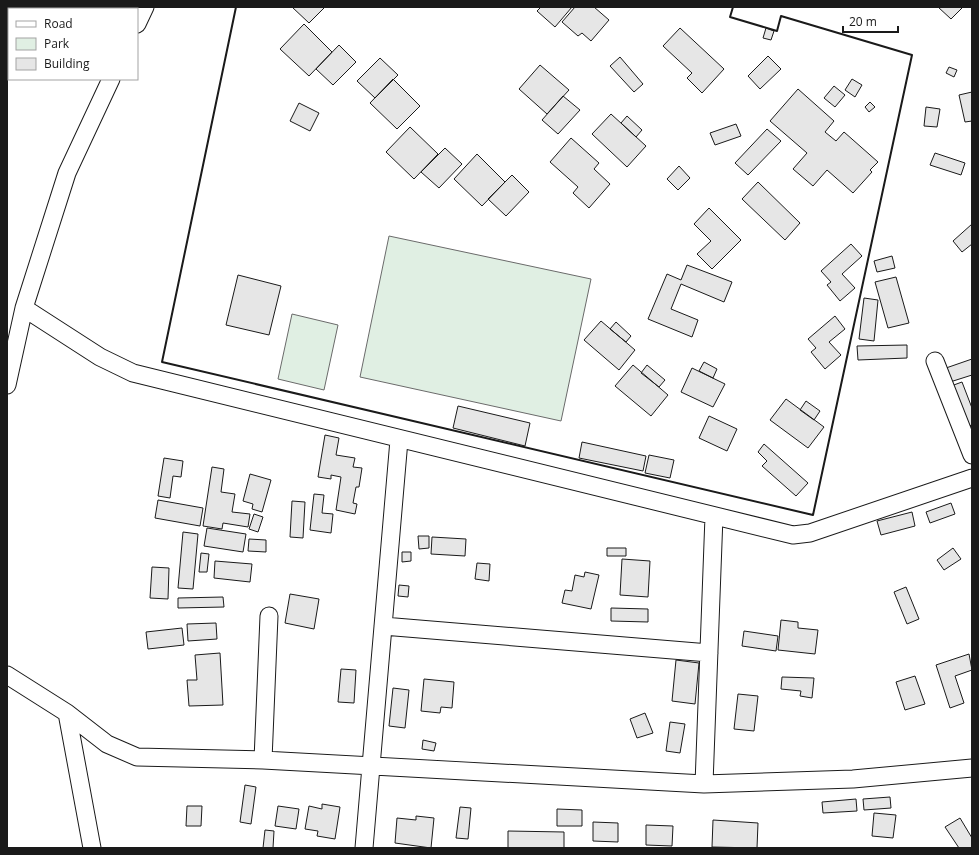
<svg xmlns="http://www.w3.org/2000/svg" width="979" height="855" font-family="'Open Sans',sans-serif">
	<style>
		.green { fill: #e0efe3; stroke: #6a6a6a }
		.building { fill: #e6e6e6; stroke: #1a1a1a }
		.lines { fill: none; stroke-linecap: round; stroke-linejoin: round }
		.minor-casing { stroke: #1a1a1a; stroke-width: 19 }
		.minor { stroke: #fff; stroke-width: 17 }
		.wall { stroke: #1a1a1a; stroke-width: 2 }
	</style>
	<rect width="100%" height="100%" fill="#fff"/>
	<path class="green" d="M 389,236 L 591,279 L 561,421 L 360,377 Z
		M 292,314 L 338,325 L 324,390 L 278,379 Z"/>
	<path class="building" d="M 292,7 L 325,7 L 309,23 Z
		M 541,7 L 572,7 L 555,27 L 537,11 Z
		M 575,7 L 594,7 L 609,20 L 591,41 L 582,33 L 578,36 L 562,22 Z
		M 938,7 L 963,7 L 951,19 Z
		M 304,24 L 332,52 L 309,76 L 280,49 Z
		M 680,28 L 724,69 L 702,93 L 687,78 L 692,73 L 663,46 Z
		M 766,28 L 774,31 L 771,40 L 763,38 Z
		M 339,45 L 356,62 L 333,85 L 316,69 Z
		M 768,56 L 781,69 L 760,89 L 748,76 Z
		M 620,57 L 643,84 L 634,92 L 610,66 Z
		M 380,58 L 398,75 L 375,98 L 357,81 Z
		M 540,65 L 569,90 L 547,114 L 519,89 Z
		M 949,67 L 957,70 L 954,77 L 946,73 Z
		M 393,79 L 420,106 L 397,129 L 370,103 Z
		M 852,79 L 862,85 L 855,97 L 845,90 Z
		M 834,86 L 845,95 L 835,107 L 824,98 Z
		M 798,89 L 834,121 L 825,132 L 836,141 L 844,132 L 878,162 L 870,170 L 872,172 L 853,193 L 827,170 L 813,186 L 793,169 L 807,153 L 770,121 Z
		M 972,92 L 972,121 L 965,122 L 959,95 Z
		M 563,96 L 580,110 L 558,134 L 542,120 Z
		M 870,102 L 875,107 L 869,112 L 865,107 Z
		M 299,103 L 319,113 L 310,131 L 290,121 Z
		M 926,107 L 940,109 L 937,127 L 924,126 Z
		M 611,114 L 646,146 L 627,167 L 592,134 Z
		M 627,116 L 642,130 L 636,137 L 621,123 Z
		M 736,124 L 741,136 L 715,145 L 710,133 Z
		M 410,127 L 438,154 L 414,179 L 386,152 Z
		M 767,129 L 781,141 L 748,175 L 735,163 Z
		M 571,138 L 599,163 L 594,169 L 610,184 L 589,208 L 573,193 L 578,187 L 550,162 Z
		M 445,148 L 462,164 L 439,188 L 421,172 Z
		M 935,153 L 965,163 L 961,175 L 930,165 Z
		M 477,154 L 505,182 L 482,206 L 454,179 Z
		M 679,166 L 690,178 L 678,190 L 667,179 Z
		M 512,175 L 529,192 L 506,216 L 488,199 Z
		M 758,182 L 800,223 L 785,240 L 742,199 Z
		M 709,208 L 741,240 L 712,269 L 697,254 L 711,241 L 694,224 Z
		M 972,224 L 972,244 L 962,252 L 953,241 Z
		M 851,244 L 862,256 L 842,274 L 855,288 L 840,301 L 827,285 L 831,282 L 821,271 Z
		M 892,256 L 895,268 L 877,272 L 874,261 Z
		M 687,265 L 732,282 L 724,302 L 681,284 L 671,309 L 698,320 L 692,337 L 648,319 L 667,274 L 681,280 Z
		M 238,275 L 281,286 L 269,335 L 226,325 Z
		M 896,277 L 909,323 L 888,328 L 875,282 Z
		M 864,298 L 878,300 L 874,341 L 859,339 Z
		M 835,316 L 845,329 L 829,342 L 841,355 L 825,369 L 811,352 L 816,348 L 808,339 Z
		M 601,321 L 635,350 L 619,370 L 584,340 Z
		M 616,322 L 631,336 L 626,342 L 610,329 Z
		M 907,345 L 907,358 L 858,360 L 857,346 Z
		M 972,359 L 972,375 L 950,382 L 946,368 Z
		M 704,362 L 717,369 L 713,378 L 699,371 Z
		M 633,365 L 668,395 L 651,416 L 615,386 Z
		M 647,365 L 665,380 L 659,387 L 641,373 Z
		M 692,368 L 725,384 L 713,407 L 681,392 Z
		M 962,382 L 972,408 L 972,425 L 966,427 L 951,386 Z
		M 786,399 L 824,427 L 808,448 L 770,420 Z
		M 806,401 L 820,411 L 814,420 L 800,410 Z
		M 458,406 L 530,423 L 525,446 L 453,428 Z
		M 709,416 L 737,429 L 727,451 L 699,438 Z
		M 325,435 L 339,438 L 336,455 L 355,458 L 353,467 L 362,468 L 359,487 L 356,487 L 353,503 L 357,504 L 355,514 L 336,510 L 341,477 L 331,475 L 331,479 L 318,477 Z
		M 582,442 L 646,456 L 643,471 L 579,458 Z
		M 764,444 L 808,483 L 796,496 L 762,466 L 767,461 L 758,452 Z
		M 649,455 L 674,460 L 670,478 L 645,473 Z
		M 164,458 L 183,461 L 181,477 L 173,476 L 170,498 L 158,496 Z
		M 212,467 L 224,469 L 221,492 L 235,494 L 232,512 L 250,514 L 248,527 L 223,523 L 222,529 L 203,526 Z
		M 250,474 L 271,480 L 262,512 L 252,509 L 253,504 L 243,501 Z
		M 314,494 L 324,495 L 322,513 L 333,514 L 331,533 L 310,530 Z
		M 158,500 L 203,508 L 200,526 L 155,518 Z
		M 292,501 L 305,502 L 303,538 L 290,537 Z
		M 951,503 L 955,514 L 930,523 L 926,512 Z
		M 912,512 L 915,526 L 881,535 L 877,521 Z
		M 254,514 L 263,517 L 258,532 L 249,529 Z
		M 207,528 L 246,534 L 243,552 L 204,546 Z
		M 183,532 L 198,534 L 193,589 L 178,588 Z
		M 418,536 L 429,536 L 429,548 L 419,549 Z
		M 432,537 L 466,539 L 465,556 L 431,554 Z
		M 249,539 L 266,540 L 266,552 L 248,551 Z
		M 607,548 L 626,548 L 626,556 L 607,556 Z
		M 953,548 L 961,559 L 944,570 L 937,560 Z
		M 402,552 L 411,552 L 411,561 L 402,562 Z
		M 201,553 L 209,554 L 207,572 L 199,572 Z
		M 622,559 L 650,561 L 648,597 L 620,595 Z
		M 215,561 L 252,564 L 250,582 L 214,578 Z
		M 477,563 L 490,564 L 489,581 L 475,579 Z
		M 152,567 L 169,568 L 168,599 L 150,598 Z
		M 585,572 L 599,575 L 591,609 L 562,603 L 565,590 L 572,591 L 575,575 L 584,577 Z
		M 399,585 L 409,586 L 408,597 L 398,596 Z
		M 906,587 L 919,619 L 907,624 L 894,592 Z
		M 290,594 L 319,599 L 314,629 L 285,623 Z
		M 223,597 L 224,607 L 178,608 L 178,598 Z
		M 611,608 L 648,609 L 648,622 L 611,621 Z
		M 781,620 L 798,622 L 798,628 L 818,630 L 815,654 L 778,650 Z
		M 216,623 L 217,639 L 188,641 L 187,624 Z
		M 182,628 L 184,645 L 148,649 L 146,632 Z
		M 744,631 L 778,636 L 776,651 L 742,646 Z
		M 220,653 L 223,705 L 189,706 L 187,680 L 197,680 L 195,655 Z
		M 969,654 L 972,670 L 955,676 L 964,703 L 950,708 L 936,665 Z
		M 676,660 L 699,663 L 695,704 L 672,701 Z
		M 341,669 L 356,670 L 354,703 L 338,702 Z
		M 915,676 L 925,704 L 905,710 L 896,682 Z
		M 782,677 L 814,678 L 812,698 L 800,696 L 801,691 L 781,689 Z
		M 424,679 L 454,682 L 452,708 L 441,707 L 440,713 L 421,711 Z
		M 393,688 L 409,690 L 405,728 L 389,726 Z
		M 738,694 L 758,696 L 754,731 L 734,729 Z
		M 645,713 L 653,733 L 637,738 L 630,719 Z
		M 670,722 L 685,724 L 680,753 L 666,751 Z
		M 423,740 L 436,743 L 434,751 L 422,749 Z
		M 245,785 L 256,787 L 251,824 L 240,822 Z
		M 890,797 L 891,808 L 864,810 L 863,799 Z
		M 856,799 L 857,811 L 823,813 L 822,802 Z
		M 322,804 L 340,807 L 335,839 L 317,836 L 318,831 L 305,829 L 309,806 L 322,809 Z
		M 187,806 L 202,806 L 201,826 L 186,826 Z
		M 278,806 L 299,809 L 296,829 L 275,826 Z
		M 460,807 L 471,808 L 468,839 L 456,838 Z
		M 557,809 L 582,810 L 582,826 L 557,826 Z
		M 874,813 L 896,815 L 893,838 L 872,836 Z
		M 416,816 L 434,818 L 431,848 L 395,843 L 397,818 L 416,820 Z
		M 960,818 L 972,838 L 972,848 L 959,848 L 945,827 Z
		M 713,820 L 758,823 L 757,848 L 712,847 Z
		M 593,822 L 618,823 L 618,842 L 593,841 Z
		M 646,825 L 673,826 L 672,846 L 646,845 Z
		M 265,830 L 274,831 L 273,848 L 263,848 Z
		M 508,831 L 564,832 L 564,848 L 508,848 Z"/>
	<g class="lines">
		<g class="minor-casing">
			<path id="minor" d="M 137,24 L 145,7
				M 24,308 L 100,357 L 133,373 L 793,535 L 810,533 L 972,478
				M 935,361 L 972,455
				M 7,385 L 24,308 L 67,173 L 111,79
				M 383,626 L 709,653
				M 7,675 L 67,713 L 107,744 L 137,757 L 263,760 L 704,784 L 853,779 L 972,768
				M 67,713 L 92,848
				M 263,760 L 269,616
				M 704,784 L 714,516
				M 364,848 L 399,440"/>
		</g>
		<use href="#minor" class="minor"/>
		<path class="wall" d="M 236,7 L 162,362 L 813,515 L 912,55 L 781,16 L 777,31 L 730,17 L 733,7"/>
	</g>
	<rect width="979" height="855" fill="none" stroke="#1a1a1a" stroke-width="16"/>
	<rect x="8" y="8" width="130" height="72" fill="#ffffff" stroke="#a3a3a3"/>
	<rect x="16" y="21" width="20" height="6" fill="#ffffff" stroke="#a3a3a3"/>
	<text x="44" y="28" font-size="12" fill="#1a1a1a">Road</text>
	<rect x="16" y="38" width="20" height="12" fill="#e0efe3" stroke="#a3a3a3"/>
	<text x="44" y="48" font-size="12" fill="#1a1a1a">Park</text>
	<rect x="16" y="58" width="20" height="12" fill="#e6e6e6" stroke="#a3a3a3"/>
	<text x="44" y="68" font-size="12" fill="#1a1a1a">Building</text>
	<path d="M843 26v6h55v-6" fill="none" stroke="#1a1a1a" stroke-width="2"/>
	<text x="849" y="26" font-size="12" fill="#1a1a1a" stroke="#ffffff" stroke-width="3" paint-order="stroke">20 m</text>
</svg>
